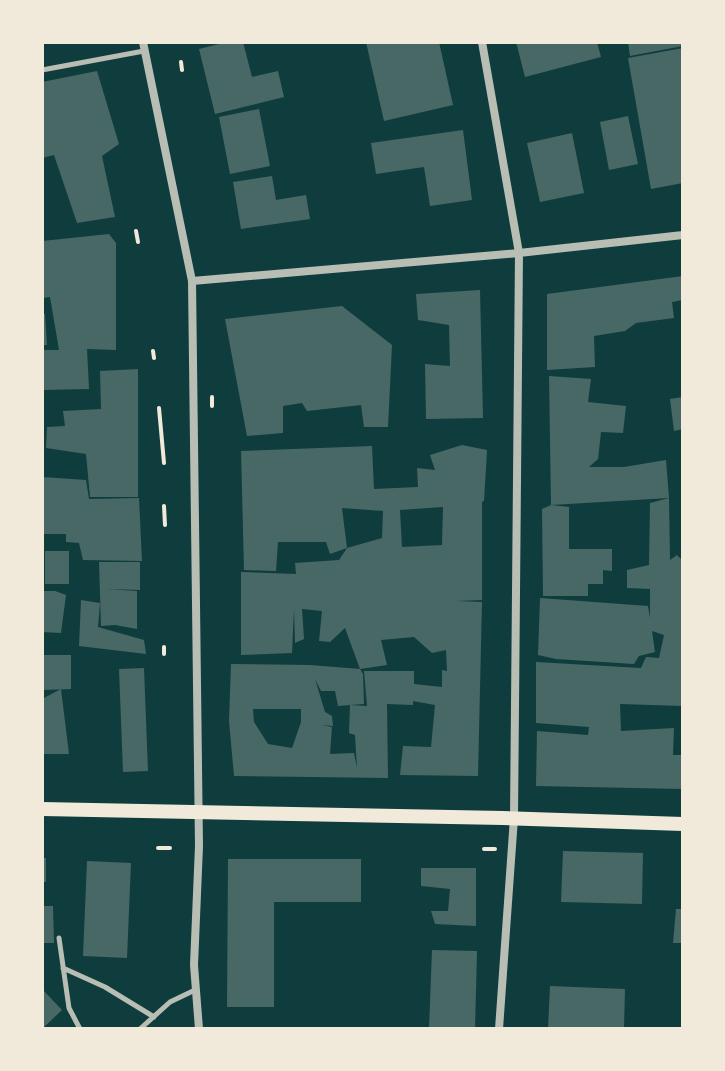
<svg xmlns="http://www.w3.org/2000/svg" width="725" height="1071" font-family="Literata,serif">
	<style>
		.building { fill: #486865; fill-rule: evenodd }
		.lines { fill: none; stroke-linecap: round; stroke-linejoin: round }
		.path { stroke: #f1e9da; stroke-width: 4 }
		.service { stroke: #b8beb3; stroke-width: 5 }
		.minor { stroke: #b8beb3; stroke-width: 8 }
		.secondary { stroke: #f1e9da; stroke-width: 14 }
	</style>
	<rect width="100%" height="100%" fill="#0f3d3e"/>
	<path class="building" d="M 227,42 L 243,42 L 252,77 L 278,71 L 284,97 L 215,114 L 199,49 Z
		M 366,42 L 439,42 L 453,105 L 384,121 Z
		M 516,42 L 597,42 L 601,57 L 525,77 Z
		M 628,42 L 683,42 L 683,46 L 630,56 Z
		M 683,48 L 683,183 L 651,189 L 628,58 Z
		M 97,71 L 119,144 L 102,156 L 115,217 L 77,223 L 54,155 L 42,158 L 42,82 Z
		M 259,109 L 270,166 L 230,174 L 219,117 Z
		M 628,116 L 638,164 L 609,170 L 600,122 Z
		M 463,130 L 472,200 L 430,206 L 424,167 L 376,174 L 371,143 Z
		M 572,133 L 584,193 L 540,202 L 527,143 Z
		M 272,176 L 276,200 L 306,195 L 310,219 L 241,229 L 233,182 Z
		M 109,234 L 116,243 L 116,350 L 87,349 L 89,389 L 42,390 L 42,350 L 59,350 L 50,297 L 42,298 L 42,241 Z
		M 683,276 L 683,300 L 672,302 L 674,318 L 636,323 L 625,331 L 594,336 L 595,367 L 547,370 L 547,294 Z
		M 480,290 L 483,418 L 426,419 L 425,364 L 450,366 L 449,325 L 418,320 L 416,294 Z
		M 342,306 L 392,345 L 388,427 L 364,427 L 361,405 L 307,411 L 302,403 L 283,406 L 283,433 L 247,436 L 225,319 Z
		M 42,314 L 45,314 L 47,345 L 42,345 Z
		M 138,369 L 138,497 L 90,497 L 86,454 L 46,448 L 47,427 L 65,426 L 63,411 L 101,409 L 100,371 Z
		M 549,376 L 591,379 L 588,402 L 626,406 L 623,433 L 601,432 L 598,459 L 589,467 L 624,467 L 666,460 L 669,498 L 670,560 L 677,555 L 683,561 L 683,706 L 620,704 L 621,731 L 674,728 L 673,755 L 683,755 L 683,789 L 536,786 L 537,731 L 588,735 L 589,727 L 536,723 L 536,662 L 641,668 L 646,657 L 659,658 L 664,635 L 652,631 L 655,652 L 639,656 L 634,664 L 556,659 L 538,655 L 540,598 L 648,606 L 650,618 L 650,589 L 627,588 L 627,570 L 649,565 L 650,503 L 669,498 L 551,505 L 569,507 L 569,549 L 612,549 L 612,571 L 603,570 L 603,584 L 588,584 L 588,596 L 543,596 L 542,509 L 551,505 Z
		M 683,397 L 683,429 L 674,431 L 670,399 Z
		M 462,445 L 487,450 L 484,501 L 482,502 L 482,600 L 457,601 L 482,602 L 478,776 L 400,775 L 403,746 L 431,747 L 435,705 L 413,701 L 413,705 L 387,704 L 388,778 L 234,776 L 229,721 L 231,664 L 310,665 L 360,669 L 345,628 L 330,642 L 319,641 L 322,611 L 302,609 L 304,639 L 295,643 L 294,609 L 292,653 L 241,655 L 241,572 L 296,574 L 295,563 L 339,560 L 347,548 L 330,554 L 326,542 L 278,542 L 276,571 L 244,570 L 241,451 L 372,446 L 374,489 L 418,487 L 417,468 L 435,470 L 430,455 ZM 443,507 L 442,545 L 402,547 L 400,510 ZM 342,508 L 383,511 L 382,538 L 347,548 ZM 414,637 L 432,653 L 446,650 L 447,671 L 442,670 L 442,687 L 414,684 L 414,671 L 364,671 L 367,706 L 350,705 L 364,704 L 363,674 L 360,669 L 387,665 L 381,640 ZM 315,679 L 321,691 L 335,691 L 338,706 L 350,705 L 349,733 L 355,735 L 357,768 L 354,753 L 330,754 L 332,727 L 322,725 L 333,726 L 332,716 L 325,712 ZM 253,709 L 301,709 L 301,722 L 292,748 L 268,744 L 254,722 Z
		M 42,477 L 86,480 L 89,499 L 139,498 L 142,561 L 83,560 L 79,543 L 66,542 L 66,534 L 42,534 Z
		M 45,551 L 69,551 L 69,584 L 45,584 Z
		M 99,562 L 140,562 L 140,590 L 106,589 L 137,591 L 137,629 L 115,625 L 101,626 Z
		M 42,591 L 55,591 L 66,595 L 61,633 L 42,632 Z
		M 81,600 L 100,603 L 98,627 L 144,640 L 146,654 L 79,646 Z
		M 42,655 L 71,655 L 71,689 L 42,690 Z
		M 144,668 L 148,771 L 123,772 L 119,669 Z
		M 61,689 L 69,754 L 42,754 L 42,699 Z
		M 563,851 L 643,853 L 642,904 L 561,902 Z
		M 42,858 L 46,858 L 46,882 L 42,882 Z
		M 228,859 L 361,859 L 361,902 L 274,902 L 274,1007 L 227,1007 Z
		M 87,861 L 131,863 L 127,958 L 83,956 Z
		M 421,868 L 476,868 L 476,926 L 435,924 L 431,911 L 448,911 L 450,889 L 421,886 Z
		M 42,906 L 53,906 L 54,943 L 42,943 Z
		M 676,909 L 683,909 L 683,943 L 673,943 Z
		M 432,950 L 477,951 L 475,1029 L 429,1029 Z
		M 550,986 L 625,989 L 624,1029 L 548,1029 Z
		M 42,989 L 62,1010 L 42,1029 Z"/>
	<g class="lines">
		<path class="path" d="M 181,62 L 182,70
			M 136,231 L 138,242
			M 153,351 L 154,358
			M 212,406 L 212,397
			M 159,408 L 164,463
			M 164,506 L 165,525
			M 164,647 L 164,654
			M 158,848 L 170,848
			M 484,849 L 495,849"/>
		<path class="service" d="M 42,70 L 144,51
			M 59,938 L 69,1008 L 80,1029
			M 63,968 L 105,987 L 154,1017
			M 140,1029 L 170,1002 L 195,990"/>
		<path class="minor" d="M 143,42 L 192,281 L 199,846 L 194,965 L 199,1029
			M 482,42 L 519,253 L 514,818 L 499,1029
			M 192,281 L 519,253 L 683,235"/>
		<path class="secondary" d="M 42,809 L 503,818 L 683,824"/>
	</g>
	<rect width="725" height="1071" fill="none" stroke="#f1e9da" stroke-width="88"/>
</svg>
